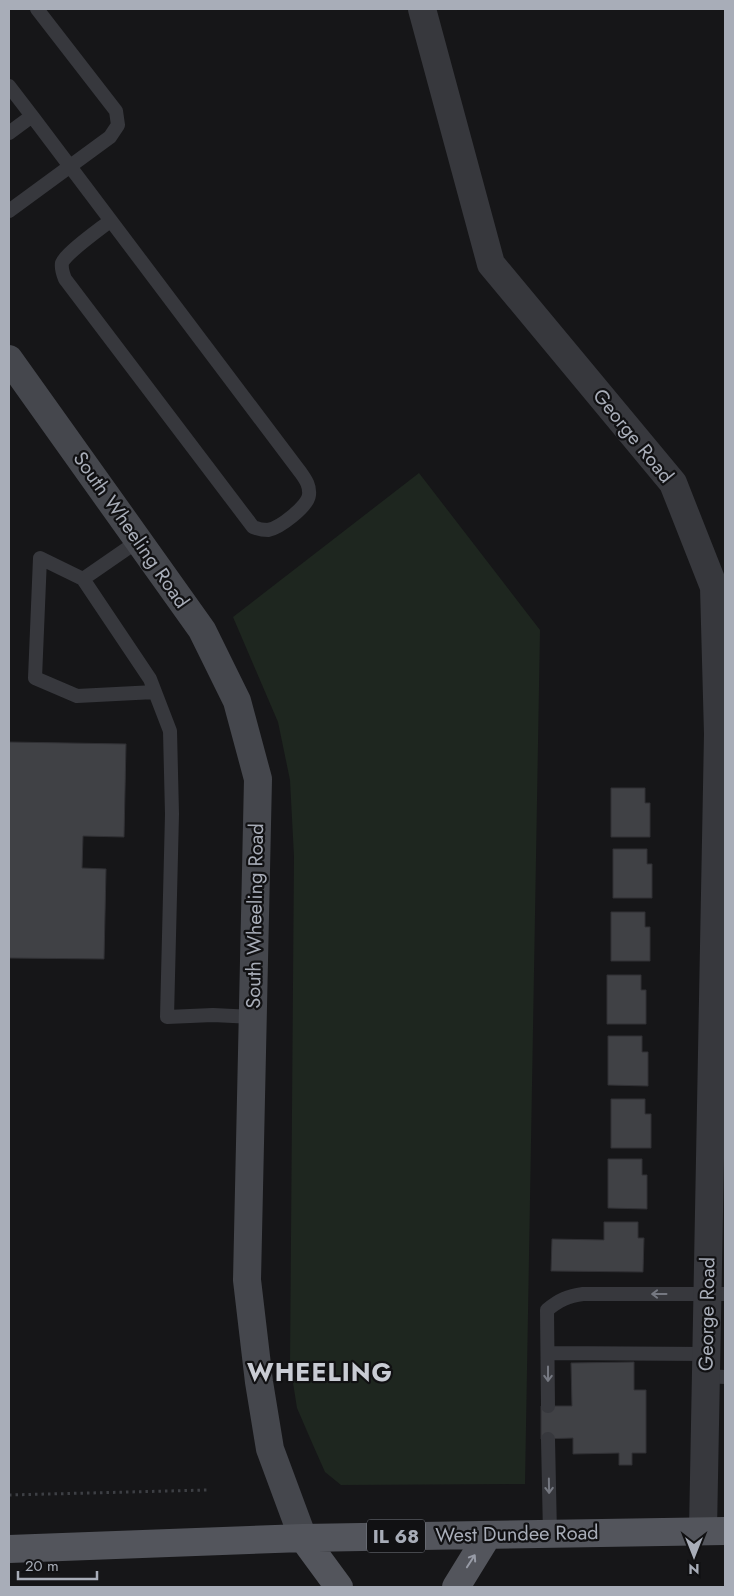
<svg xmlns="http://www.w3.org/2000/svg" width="734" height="1596" font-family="Jost,sans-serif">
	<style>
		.green { fill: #1e261f }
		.building { fill: #404145; stroke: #303034 }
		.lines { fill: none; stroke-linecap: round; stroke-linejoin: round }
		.path { stroke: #3d3f44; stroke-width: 3; stroke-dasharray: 2.5 4; stroke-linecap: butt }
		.lane { stroke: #37383d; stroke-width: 14 }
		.street { stroke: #37383d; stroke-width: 28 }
		.secondary { stroke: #45474d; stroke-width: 28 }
		.primary { stroke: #53555c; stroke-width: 28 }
		.oneway { stroke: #757881 }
		.oneway2 { stroke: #979ba6 }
		.labels { text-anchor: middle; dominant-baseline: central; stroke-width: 4.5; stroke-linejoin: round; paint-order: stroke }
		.shield { fill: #111113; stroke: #7b7e86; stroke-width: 1 }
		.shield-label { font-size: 19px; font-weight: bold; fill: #a8adb8 }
		.street-label { font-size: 20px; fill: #a8adb8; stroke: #111113 }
		.district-label { font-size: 25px; font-weight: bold; letter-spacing: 1px; fill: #c9ccd4; stroke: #111113 }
	</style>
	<rect width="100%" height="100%" fill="#161618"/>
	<path class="green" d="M 419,473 L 540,630 L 525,1484 L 341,1485 L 325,1472 L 313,1445 L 297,1408 L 290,1364 L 294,856 L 290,780 L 278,722 L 233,617 Z"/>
	<path class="building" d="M 9,742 L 126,744 L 124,837 L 83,836 L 82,868 L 106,869 L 104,959 L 9,958 Z
		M 611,788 L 645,788 L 645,803 L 650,803 L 650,837 L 611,837 Z
		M 613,849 L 647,849 L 647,864 L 652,864 L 652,898 L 613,898 Z
		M 611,912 L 645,912 L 645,927 L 650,927 L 650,961 L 611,961 Z
		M 607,975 L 641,975 L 641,990 L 646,990 L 646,1024 L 607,1024 Z
		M 608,1036 L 642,1036 L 642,1052 L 648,1052 L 648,1086 L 608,1085 Z
		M 611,1099 L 645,1099 L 645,1114 L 651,1114 L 651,1148 L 611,1148 Z
		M 608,1159 L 642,1159 L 642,1175 L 647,1175 L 647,1209 L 608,1208 Z
		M 604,1222 L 638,1222 L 638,1238 L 644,1238 L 643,1272 L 551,1271 L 552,1239 L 604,1240 Z
		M 634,1362 L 634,1390 L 646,1390 L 646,1453 L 632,1453 L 632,1465 L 619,1465 L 619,1453 L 573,1454 L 573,1438 L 541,1439 L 541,1406 L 572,1406 L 571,1363 Z"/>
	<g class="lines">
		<path class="path" d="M 9,1495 L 208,1490"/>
		<path class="lane" d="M 9,86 L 32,116
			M 9,133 L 32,116 L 301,473 C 306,480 310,486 309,495 C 308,506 280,528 268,530 C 263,530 258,529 253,527 L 65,279 C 63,274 61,269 62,263 C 66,253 100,229 110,221
			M 9,211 L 110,137 L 118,125 L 116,111 L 37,9
			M 138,541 L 83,579 L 150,679 L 170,731 L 172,814 L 167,1017 L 213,1015 L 253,1017
			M 83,579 L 40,558 L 35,678 L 77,696 L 155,692
			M 548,1353 L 707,1354
			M 706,1376 L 725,1377
			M 548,1406 L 547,1310 C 559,1300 568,1296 583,1294 L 725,1294
			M 548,1439 L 550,1534"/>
		<path class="street" d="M 422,9 L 491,264 L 673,483 L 714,587 L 718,734 L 703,1531"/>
		<path class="secondary" d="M 9,359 L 202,630 L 237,701 L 258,779 L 247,1280 L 259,1382 L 270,1449 L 303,1538"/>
		<path class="primary" d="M 303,1538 L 339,1587
			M 9,1549 L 303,1538 L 725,1531
			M 456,1587 L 488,1535"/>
	</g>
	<defs><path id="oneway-shaft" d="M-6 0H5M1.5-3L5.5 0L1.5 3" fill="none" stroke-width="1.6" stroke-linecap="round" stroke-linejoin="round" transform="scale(1.25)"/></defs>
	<g class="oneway">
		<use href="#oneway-shaft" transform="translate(659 1294) rotate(180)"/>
		<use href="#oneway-shaft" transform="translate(548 1374) rotate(90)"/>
		<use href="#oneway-shaft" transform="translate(549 1486) rotate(89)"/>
	</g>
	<use class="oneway2" href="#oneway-shaft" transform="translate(471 1561) rotate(-57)"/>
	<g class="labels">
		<rect class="shield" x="367" y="1519.5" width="58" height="33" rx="4"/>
		<g class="shield-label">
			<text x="396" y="1536">IL 68</text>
		</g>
		<g class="street-label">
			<text transform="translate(633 436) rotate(51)">George Road</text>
			<text transform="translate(131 530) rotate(55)">South Wheeling Road</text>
			<text transform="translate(255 916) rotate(-89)">South Wheeling Road</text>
			<text transform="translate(707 1314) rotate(-89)">George Road</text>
			<text transform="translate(517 1534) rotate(-1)">West Dundee Road</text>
		</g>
		<g class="district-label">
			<text x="320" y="1372">WHEELING</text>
		</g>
	</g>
	<rect width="734" height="1596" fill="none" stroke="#a8adb8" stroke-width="20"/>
	<g transform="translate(694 1556) rotate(180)" stroke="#111113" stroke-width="4" paint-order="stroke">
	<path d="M0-4L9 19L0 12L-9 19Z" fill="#a8adb8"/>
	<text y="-8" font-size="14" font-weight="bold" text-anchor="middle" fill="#a8adb8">N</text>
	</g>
	<path d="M18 1571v8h79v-8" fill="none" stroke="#a8adb8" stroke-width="2.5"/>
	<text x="25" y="1571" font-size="15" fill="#a8adb8" stroke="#111113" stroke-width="4" paint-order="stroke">20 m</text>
</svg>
